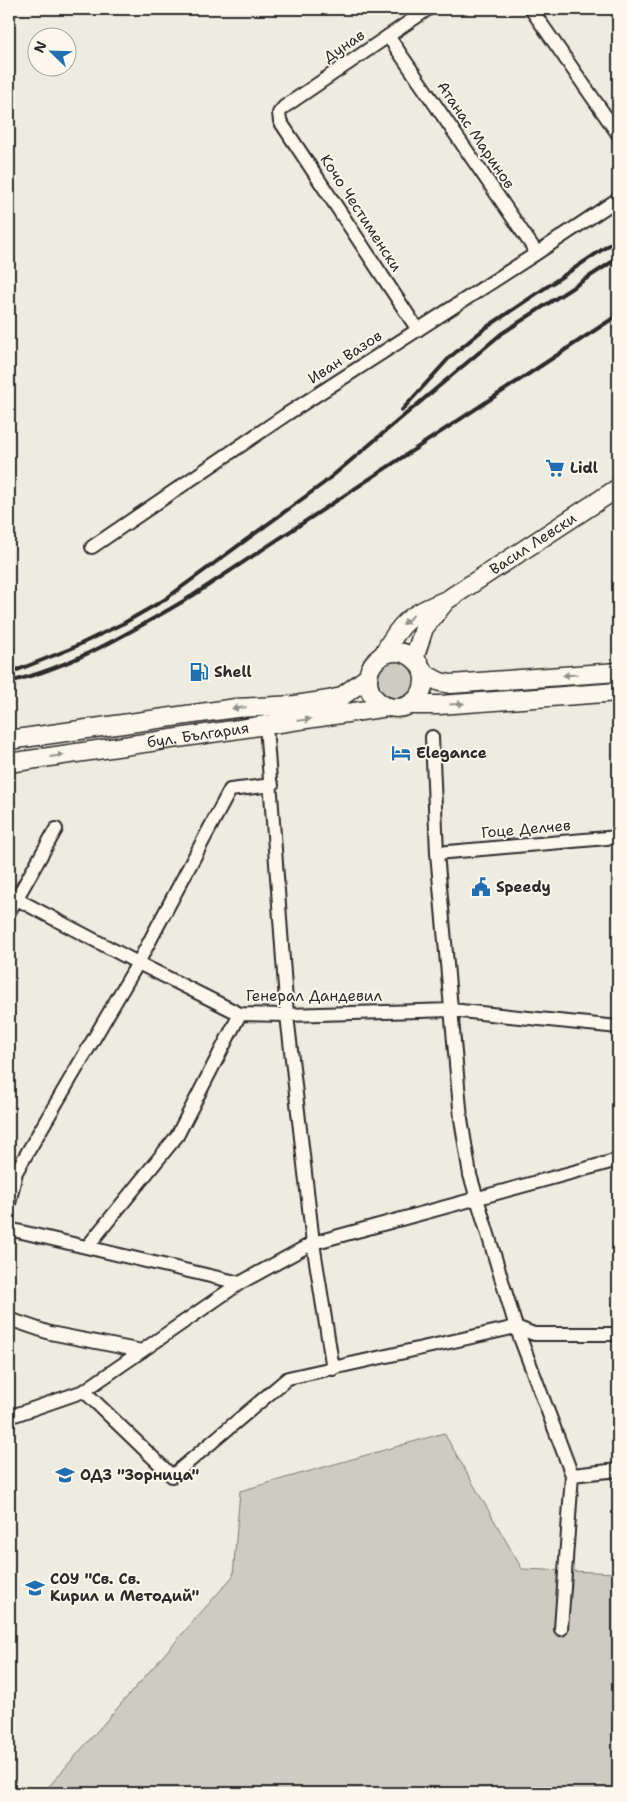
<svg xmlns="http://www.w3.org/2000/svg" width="627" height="1802" font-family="'Shantell Sans',sans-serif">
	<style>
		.green { fill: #cecbc2; stroke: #7c7b76 }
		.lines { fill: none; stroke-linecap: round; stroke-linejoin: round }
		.minor-casing { stroke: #2b2b2b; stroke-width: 16 }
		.secondary-casing { stroke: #2b2b2b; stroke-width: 21 }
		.minor { stroke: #fbf7ec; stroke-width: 12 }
		.secondary { stroke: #fbf7ec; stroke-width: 18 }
		.rail { stroke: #2b2b2b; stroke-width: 4 }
		.oneway { fill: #93918c }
		.labels { text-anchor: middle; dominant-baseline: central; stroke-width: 4; stroke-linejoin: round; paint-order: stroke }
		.street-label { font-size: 15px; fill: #2b2b2b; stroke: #fbf7ec }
		.poi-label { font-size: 15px; font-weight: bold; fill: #2b2b2b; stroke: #fbf7ec; text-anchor: start }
	</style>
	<rect width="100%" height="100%" fill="#eeebe0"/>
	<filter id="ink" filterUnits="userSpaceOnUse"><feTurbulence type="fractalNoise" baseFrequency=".02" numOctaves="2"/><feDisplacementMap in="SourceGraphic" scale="10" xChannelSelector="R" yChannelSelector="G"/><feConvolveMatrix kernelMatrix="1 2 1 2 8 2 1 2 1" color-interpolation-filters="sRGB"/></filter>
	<g filter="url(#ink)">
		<path class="green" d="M378 680a19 19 0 1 1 38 0a19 19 0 1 1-38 0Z
			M 444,1433 L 522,1569 L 618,1573 L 618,1793 L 43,1793 L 233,1576 L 240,1491 Z"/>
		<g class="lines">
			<g class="minor-casing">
				<path id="minor" d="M 531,9 L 618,134
					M 388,36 L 537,253
					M 418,330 L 280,121 L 279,113 L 284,107 L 428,9
					M 92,547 L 287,414 L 537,253 L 618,199
					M 266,725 L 287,1015 L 313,1243 L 333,1369
					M 432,737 L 437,853 L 461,1119 L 470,1175 L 516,1327 L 572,1475 L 561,1629
					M 437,853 L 618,837
					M 9,895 L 138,963 L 240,1014 L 287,1015 L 451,1010 L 618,1027
					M 9,912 L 56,829
					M 9,1204 L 16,1172 L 138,963 L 230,790 L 272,785
					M 9,1229 L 240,1283
					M 87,1247 L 177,1136 L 240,1014
					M 9,1319 L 50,1333 L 142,1351
					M 84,1391 L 172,1476 L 288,1378 L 516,1327 L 534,1334 L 618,1334
					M 9,1417 L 84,1391 L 240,1283 L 313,1243 L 618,1160
					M 572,1475 L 618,1470"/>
			</g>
			<g class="secondary-casing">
				<g id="secondary">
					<circle cx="396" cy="680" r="28"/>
					<path id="s1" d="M 383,655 C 401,621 411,614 447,600 L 618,488"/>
					<path d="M 414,659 L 424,628 L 445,602"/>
					<path d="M 423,673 L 440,682 L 451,684 L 618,672"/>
					<path d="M 409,705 L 439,705 L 618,692"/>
					<path d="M 9,740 L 236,708 L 295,705 L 329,700 L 341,697 L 368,677"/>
					<path id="s2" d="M 9,763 L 388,707"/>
				</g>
			</g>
			<use href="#minor" class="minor"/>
			<use href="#secondary" class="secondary"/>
			<path class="rail" d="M 402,410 L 450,357 L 484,329 L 618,239
				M 9,672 L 20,669 L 70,649 L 124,623 L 164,600 L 324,483 L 501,334 L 618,258
				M 9,682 C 75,666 134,630 192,596 L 618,315"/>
		</g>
		<defs><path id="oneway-solid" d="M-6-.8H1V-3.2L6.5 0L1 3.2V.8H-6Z" transform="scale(1.25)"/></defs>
		<g class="oneway">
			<use href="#oneway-solid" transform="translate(408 620) rotate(139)"/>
			<use href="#oneway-solid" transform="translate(570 675) rotate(176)"/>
			<use href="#oneway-solid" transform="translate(457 704) rotate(-4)"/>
			<use href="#oneway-solid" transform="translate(239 708) rotate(175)"/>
			<use href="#oneway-solid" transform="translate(304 720) rotate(-8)"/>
			<use href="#oneway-solid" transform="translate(57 756) rotate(-8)"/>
		</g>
	</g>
	<defs>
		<g id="supermarket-bare" transform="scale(1.5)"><path d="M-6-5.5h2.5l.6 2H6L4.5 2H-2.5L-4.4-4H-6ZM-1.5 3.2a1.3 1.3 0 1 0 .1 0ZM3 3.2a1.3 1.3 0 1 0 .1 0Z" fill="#1f6fb2" stroke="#fbf7ec" stroke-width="2.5" paint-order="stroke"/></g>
		<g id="fuel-bare" transform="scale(1.5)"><path d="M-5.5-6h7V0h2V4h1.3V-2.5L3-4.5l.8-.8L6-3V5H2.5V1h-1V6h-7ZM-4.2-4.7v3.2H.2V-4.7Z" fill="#1f6fb2" stroke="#fbf7ec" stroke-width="2.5" paint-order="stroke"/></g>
		<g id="hotel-bare" transform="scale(1.5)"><path d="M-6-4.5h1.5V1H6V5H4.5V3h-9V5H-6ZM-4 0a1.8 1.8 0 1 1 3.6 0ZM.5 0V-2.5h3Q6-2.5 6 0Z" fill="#1f6fb2" stroke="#fbf7ec" stroke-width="2.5" paint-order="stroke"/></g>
		<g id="civic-bare" transform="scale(1.5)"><path d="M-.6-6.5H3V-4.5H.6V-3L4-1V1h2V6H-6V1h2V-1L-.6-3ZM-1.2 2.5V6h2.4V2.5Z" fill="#1f6fb2" stroke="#fbf7ec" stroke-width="2.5" paint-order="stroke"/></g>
		<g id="school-bare" transform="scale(1.5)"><path d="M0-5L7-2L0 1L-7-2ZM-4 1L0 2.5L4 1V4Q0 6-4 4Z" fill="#1f6fb2" stroke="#fbf7ec" stroke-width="2.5" paint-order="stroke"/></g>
	</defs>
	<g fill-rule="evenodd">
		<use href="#supermarket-bare" x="555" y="468"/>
		<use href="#fuel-bare" x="199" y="672"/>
		<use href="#hotel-bare" x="401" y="753"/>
		<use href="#civic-bare" x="481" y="887"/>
		<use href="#school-bare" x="65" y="1475"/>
		<use href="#school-bare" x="35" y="1588"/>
	</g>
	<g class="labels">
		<g class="street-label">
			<text transform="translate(344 46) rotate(-34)">Дунав</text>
			<text transform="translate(476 135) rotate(56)">Атанас Маринов</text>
			<text transform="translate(361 213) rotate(57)">Кочо Честименски</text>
			<text transform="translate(345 357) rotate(-33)">Иван Вазов</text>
			<text stroke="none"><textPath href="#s1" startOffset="190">Васил Левски</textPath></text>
			<text stroke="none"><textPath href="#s2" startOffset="191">бул. България</textPath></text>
			<text transform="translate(526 829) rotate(-5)">Гоце Делчев</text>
			<text x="314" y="996">Генерал Дандевил</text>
		</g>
		<g class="poi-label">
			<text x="570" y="468">Lidl</text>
			<text x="214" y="672">Shell</text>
			<text x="416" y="753">Elegance</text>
			<text x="496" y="887">Speedy</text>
			<text x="80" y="1475">ОДЗ "Зорница"</text>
			<text x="50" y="1579">СОУ "Св. Св.<tspan x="50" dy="17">Кирил и Методий"</tspan></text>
		</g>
	</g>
	<rect width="627" height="1802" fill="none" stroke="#fbf7ec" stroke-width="30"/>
	<rect x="15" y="15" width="597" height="1772" fill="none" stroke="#2b2b2b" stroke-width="2" filter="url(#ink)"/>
	<g transform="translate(52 52) rotate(293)"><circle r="24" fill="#fbf7ec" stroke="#a8a59f"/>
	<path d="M0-4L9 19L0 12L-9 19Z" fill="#1f6fb2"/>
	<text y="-8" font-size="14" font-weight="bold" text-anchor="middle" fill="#2b2b2b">N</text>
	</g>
</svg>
